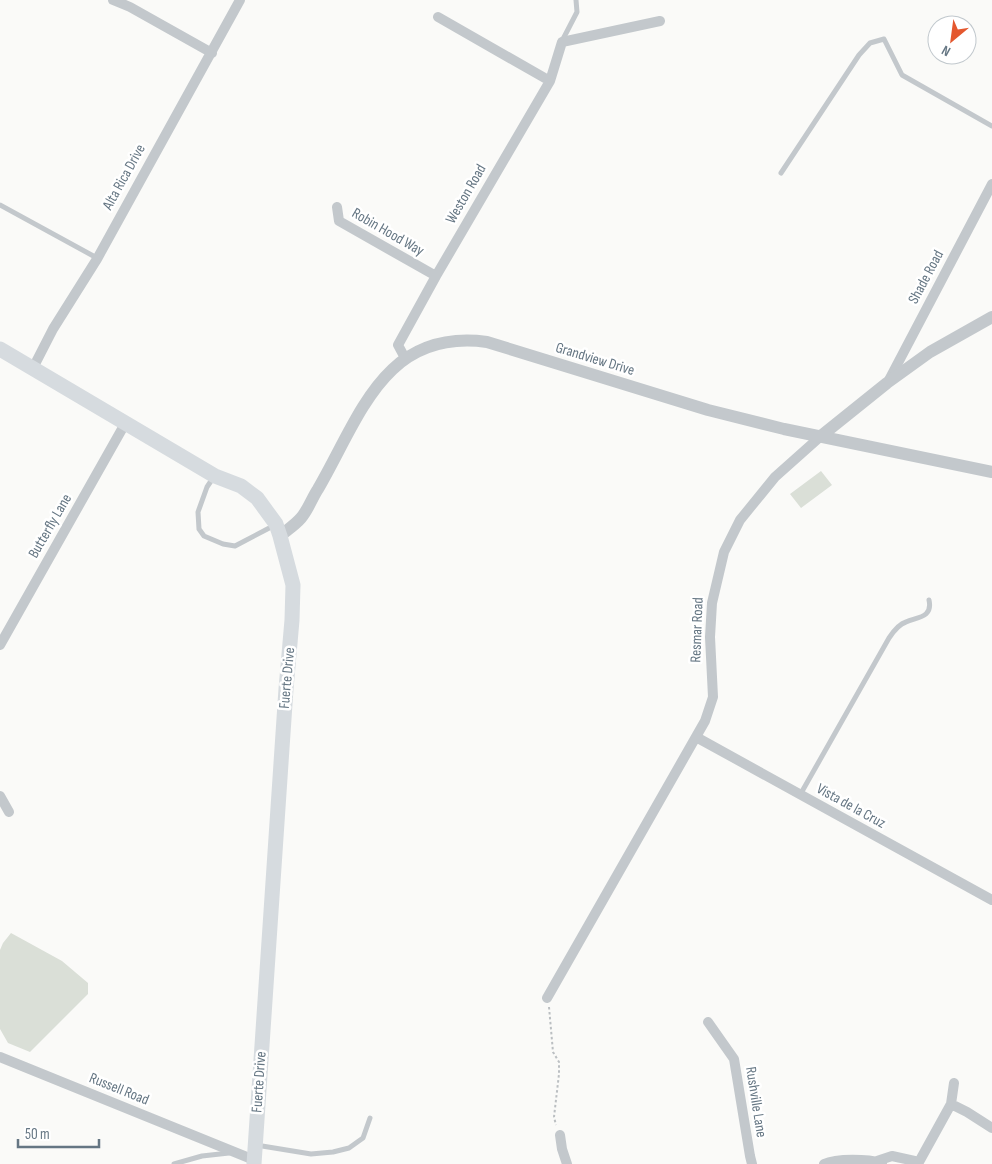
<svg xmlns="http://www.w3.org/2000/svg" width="992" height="1164" font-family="'Sofia Sans Condensed',sans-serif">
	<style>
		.green { fill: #dadfd7 }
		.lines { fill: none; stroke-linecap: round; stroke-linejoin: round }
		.path { stroke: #bbbfc2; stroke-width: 2; stroke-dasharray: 2.5 2.5; stroke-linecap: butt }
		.service { stroke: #c3c8cc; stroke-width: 5 }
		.minor { stroke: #c3c8cc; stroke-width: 10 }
		.tertiary { stroke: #c3c8cc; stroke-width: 12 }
		.secondary { stroke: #d6dbdf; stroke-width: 15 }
		.labels { text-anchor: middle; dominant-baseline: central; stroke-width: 5; stroke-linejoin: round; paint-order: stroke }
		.street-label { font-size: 15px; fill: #657683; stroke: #fff }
	</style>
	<rect width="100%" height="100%" fill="#fafaf8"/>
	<path class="green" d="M 821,471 L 832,485 L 801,508 L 790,494 Z
		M 11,933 L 62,961 L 88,983 L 88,994 L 30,1052 L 8,1043 L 0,1029 L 0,950 L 3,943 Z"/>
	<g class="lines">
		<path class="path" d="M 549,1007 L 553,1052 L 559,1062 L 559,1074 L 554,1117 L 556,1125"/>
		<path class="service" d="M 562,41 L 577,12 L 576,0
			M 781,173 L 859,55 L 870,43 L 884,39 L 902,75 L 992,126
			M 0,205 L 97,258
			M 213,478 L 207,487 L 198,512 L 199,529 L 204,536 L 223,544 L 235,546 L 275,525
			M 800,795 L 889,638 C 893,632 899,624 906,622 C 917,617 933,618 929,600
			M 256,1145 L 311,1154 L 333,1152 L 349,1148 L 363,1138 L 370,1118
			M 174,1164 L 202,1156 L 229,1153"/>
		<path class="minor" d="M 113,0 L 130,7 L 212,53
			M 438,17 L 550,81
			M 337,207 L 339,221 L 436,276
			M 405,358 L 398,345 L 436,276 L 550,81 L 562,42 L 660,21
			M 33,368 L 53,329 L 97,259 L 240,0
			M 889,380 L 992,184
			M 0,645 L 126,422
			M 696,737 L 992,900
			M 0,796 L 9,812
			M 547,998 L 705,721 L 713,697 L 710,637 L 712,603 L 724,552 L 740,520 L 775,477 L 821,436
			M 708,1022 L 734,1059 L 750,1156 L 752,1164
			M 0,1057 L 254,1160
			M 951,1104 L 967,1112 L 992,1128
			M 560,1135 L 562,1149 L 567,1164
			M 877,1161 L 892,1156 L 919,1162 L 951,1104 L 954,1083
			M 824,1164 C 837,1158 868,1159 882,1163"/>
		<path class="tertiary" d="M 821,436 L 887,383 L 930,352 L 992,317
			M 280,536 C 287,530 295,525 301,518 C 308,510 312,498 318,489 C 360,417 384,328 487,342 L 708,410 L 784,429 L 992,472"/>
		<path class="secondary" d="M 0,349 L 215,476 L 241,486 L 257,498 L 276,524 L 280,536 L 293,585 L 292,620 L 286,689 L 254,1164"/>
	</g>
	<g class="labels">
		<g class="street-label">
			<text transform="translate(124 177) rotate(-61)">Alta Rica Drive</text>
			<text transform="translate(466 194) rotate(-60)">Weston Road</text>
			<text transform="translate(388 232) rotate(30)">Robin Hood Way</text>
			<text transform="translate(926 277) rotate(-62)">Shade Road</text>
			<text transform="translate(595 359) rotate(17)">Grandview Drive</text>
			<text transform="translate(50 526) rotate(-60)">Butterfly Lane</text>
			<text transform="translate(697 630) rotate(-88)">Resmar Road</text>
			<text transform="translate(287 678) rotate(-85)">Fuerte Drive</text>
			<text transform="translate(851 806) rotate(29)">Vista de la Cruz</text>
			<text transform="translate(259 1082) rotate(-86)">Fuerte Drive</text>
			<text transform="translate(119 1089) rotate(22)">Russell Road</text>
			<text transform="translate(756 1102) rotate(81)">Rushville Lane</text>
		</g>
	</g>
	<g transform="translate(952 40) rotate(209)"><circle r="24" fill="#ffffff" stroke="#c1c8cd"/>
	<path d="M0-4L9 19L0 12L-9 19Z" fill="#e4572e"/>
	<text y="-8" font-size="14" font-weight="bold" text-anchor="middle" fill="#657683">N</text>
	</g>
	<path d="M18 1139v8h81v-8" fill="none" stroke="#657683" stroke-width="2.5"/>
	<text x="25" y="1139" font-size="15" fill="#657683" stroke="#ffffff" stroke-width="4" paint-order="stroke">50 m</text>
</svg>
